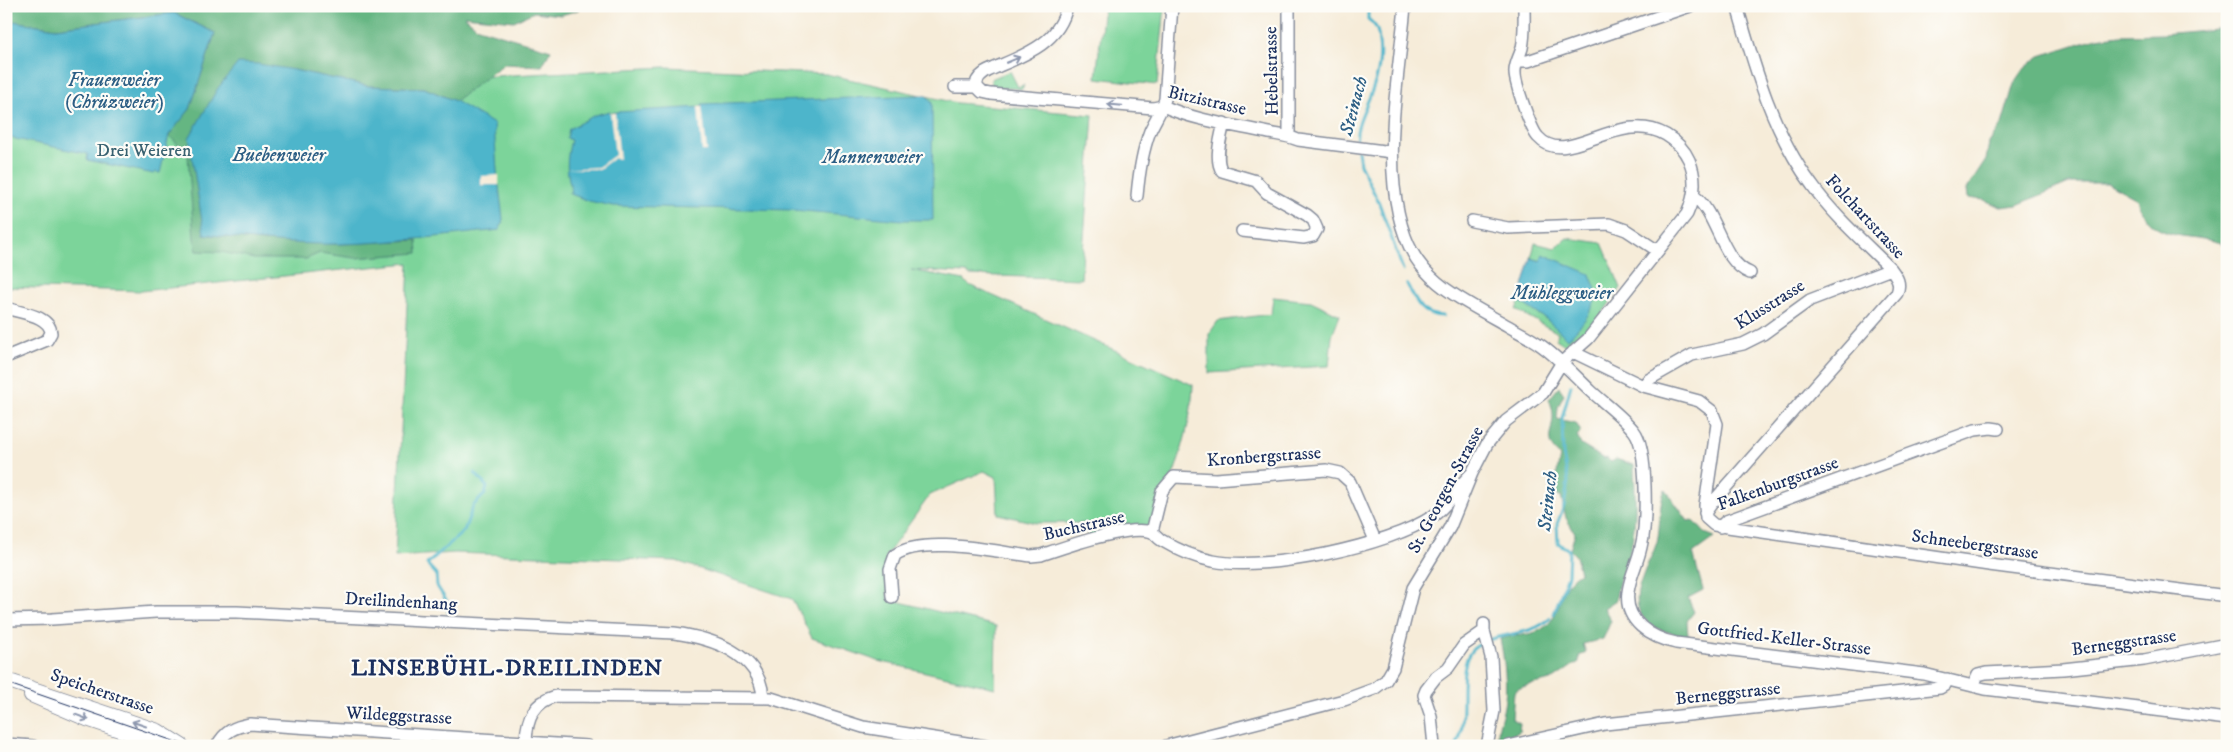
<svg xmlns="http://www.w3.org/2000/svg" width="2233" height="752" font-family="'IM FELL DW Pica',serif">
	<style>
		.green { fill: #7cd49a; stroke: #4c827c }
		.forest { fill: #65b682; stroke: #407270 }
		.water { fill: #4db5cb; stroke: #347294 }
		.pier { fill: #f6ecd9 }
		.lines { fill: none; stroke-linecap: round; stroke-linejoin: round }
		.stream { stroke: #4db5cb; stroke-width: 3 }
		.minor-casing { stroke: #888e9c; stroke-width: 14 }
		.major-casing { stroke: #888e9c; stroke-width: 16 }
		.minor { stroke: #fff; stroke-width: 11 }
		.major { stroke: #fff; stroke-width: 14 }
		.tram { stroke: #1b2f5e; stroke-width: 1 }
		.oneway { stroke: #8d97ae }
		.labels { text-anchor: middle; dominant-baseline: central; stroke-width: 4.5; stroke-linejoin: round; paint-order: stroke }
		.street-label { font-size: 18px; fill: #1b2f5e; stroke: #fdfcf7 }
		.park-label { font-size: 18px; fill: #386170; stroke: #fdfcf7 }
		.water-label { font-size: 19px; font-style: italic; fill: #2c5e84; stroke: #fdfcf7 }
		.district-label { font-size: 22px; font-weight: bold; letter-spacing: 1px; fill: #1b2f5e; stroke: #fdfcf7 }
	</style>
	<rect width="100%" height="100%" fill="#fdfcf7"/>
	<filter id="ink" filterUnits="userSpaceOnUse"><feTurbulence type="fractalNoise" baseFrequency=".02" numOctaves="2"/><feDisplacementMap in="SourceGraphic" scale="10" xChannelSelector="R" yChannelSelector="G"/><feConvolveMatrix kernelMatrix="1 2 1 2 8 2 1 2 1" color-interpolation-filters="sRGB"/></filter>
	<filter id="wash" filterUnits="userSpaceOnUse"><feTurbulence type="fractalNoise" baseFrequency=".0096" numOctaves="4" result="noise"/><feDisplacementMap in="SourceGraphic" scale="20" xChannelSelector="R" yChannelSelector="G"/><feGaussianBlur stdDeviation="1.12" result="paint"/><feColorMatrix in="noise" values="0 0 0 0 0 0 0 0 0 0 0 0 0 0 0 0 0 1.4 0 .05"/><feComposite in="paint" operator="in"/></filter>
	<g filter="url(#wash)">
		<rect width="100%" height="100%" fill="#f6ecd9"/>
		<path class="green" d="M 6,6 L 378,82 L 666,67 L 826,74 L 957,103 L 1093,115 L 1081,279 L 970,275 L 966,273 L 911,270 L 964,280 L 969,285 L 1193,385 C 1191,434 1172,481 1153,526 L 1091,540 L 1084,523 L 1036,523 L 998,514 L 996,477 L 984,471 L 930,495 L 886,556 L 888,599 L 996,626 L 995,688 L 878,661 L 812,638 L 792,599 L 676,561 L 455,553 L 395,557 L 409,263 L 141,291 L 6,287 Z
			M 1104,6 L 1165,6 L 1157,85 L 1096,78 Z
			M 1010,71 L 1018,87 L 1024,85 L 1022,89 L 992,87 L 991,79 Z
			M 1567,238 L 1602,243 L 1621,288 C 1608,304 1586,342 1565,345 L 1556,339 L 1558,333 L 1516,310 L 1519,301 L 1546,319 L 1569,339 L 1543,255 L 1541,261 L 1531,258 L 1535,243 L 1555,248 Z
			M 1273,297 L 1311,301 L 1340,315 L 1332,336 L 1329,366 L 1209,373 L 1209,334 L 1218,321 L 1271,314 Z"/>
		<path class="forest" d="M 6,6 L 579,6 L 578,10 L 561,15 L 534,12 L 514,21 L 464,16 L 478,28 L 551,50 L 542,66 L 504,64 L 455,101 L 424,88 L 368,86 L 294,70 L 204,234 L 262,241 L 339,244 L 417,240 L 418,253 L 355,258 L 320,253 L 306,259 L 254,259 L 222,252 L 197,251 L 194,238 L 188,155 L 169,135 L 190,109 L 215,33 L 174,13 L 56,28 L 6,20 Z
			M 2227,28 L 2227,245 C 2192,231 2149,246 2137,199 L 2108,183 L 2069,183 L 2017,205 L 2001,207 L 1984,200 L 1968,198 L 1967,189 L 1986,160 L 1989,143 L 2002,124 L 2014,84 L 2025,68 L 2040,56 L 2096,38 L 2120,35 L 2163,34 Z
			M 1559,387 L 1564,394 L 1558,407 L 1557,419 L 1576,423 L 1581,432 L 1577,436 L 1581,445 L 1604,459 L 1607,458 L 1611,462 L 1616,459 L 1634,465 C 1635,492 1637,520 1631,547 C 1627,565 1617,581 1616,600 L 1604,608 L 1611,621 L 1603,639 L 1583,644 L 1586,653 L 1579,656 L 1579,662 C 1571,666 1563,673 1555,678 C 1543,684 1524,683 1514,692 L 1512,719 L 1520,723 L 1519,732 L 1498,740 C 1497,727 1502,718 1504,706 C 1508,688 1504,657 1500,639 C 1514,634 1529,637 1542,629 C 1564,614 1557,593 1571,580 C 1573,577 1577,575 1580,573 L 1576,556 L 1570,550 L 1575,533 L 1566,518 L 1561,496 L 1553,495 L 1560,456 C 1542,441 1553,434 1553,415 C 1553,410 1551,404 1549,399 Z
			M 1665,489 L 1688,521 L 1693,520 L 1705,533 L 1715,537 L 1693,553 L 1703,590 L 1688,598 L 1694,612 L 1687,621 L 1688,636 C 1652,632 1626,618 1642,578 C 1646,565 1653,555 1657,542 C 1661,525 1658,505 1665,489 Z"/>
		<path class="water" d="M 174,13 L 215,33 L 190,109 L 169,135 L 160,173 L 155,172 L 154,174 L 87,160 L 88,154 L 6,137 L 6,20 L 56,28 Z
			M 238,63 L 258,64 L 294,70 L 368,86 L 424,88 L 455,101 L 494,124 L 497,171 L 503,219 L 500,230 C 447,235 394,243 341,244 C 297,245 248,240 204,234 L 189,138 L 218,88 Z
			M 925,95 L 930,99 L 932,103 L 933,220 L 903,220 L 793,210 L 613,206 L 589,201 L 568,193 L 572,192 C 566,171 566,161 571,140 L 567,138 L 569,129 L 595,115 L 610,111 L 610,113 L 618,112 L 702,107 L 702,104 Z
			M 1543,254 L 1590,274 C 1591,279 1595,285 1596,290 C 1598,308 1579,327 1568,339 L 1546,319 L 1519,301 L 1531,258 L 1541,261 Z"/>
		<path class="pier" d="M 698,107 L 702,107 L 707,151 L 702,151 Z
			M 610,113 L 615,113 L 620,159 L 614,158 L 599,169 L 566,169 L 598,167 L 615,155 Z
			M 499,175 L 499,185 L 481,185 L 481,176 Z"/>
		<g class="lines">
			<path class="stream" d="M 1357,144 C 1354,125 1367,106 1373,88 C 1379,73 1381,58 1379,42 C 1378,30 1377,26 1368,19 L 1368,6
				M 1358,150 L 1360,164 L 1379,203 L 1403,270
				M 1407,284 C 1415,301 1422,316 1443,316
				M 448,612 L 449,605 L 437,586 L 436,574 L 427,564 L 464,531 L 473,506 L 485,494 L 487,487 L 475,473
				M 1554,614 L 1568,575 L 1569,550 L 1558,543 L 1557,524 L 1564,506 L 1568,481 L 1563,453 L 1562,418 L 1571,385
				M 1456,746 C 1471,720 1454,667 1473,649 C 1495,630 1529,639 1550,618"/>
		</g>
	</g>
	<g filter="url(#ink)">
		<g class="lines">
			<g class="minor-casing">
				<path id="minor" d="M 1405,6 C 1400,65 1388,127 1394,186 C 1404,274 1439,287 1508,326 C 1518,332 1529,337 1539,344 C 1558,357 1574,375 1591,391 C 1605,404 1622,416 1634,431 C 1648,448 1647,524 1641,547 C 1638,562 1630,576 1628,592 C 1624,621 1651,638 1676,643 L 1924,674 L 1985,689 L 2227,719
					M 1518,61 L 1528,61 L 1690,6
					M 955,87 L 977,87 L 982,92 L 991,94 L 1153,108 L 1163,106 C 1194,120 1231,125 1264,132 C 1276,135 1287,135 1298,140 L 1392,152
					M 977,87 L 977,81 C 982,72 991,70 999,66 C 1028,54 1060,41 1067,6
					M 1224,123 C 1221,136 1214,160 1222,171 L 1256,181 L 1267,193 L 1307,215 L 1313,220 L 1317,229 L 1313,236 L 1304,238 L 1242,231
					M 1289,136 L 1289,6
					M 1137,196 C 1139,173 1142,152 1150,131 C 1155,120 1162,110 1165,99 L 1172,6
					M 1694,196 C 1718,214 1721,262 1750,273
					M 1472,221 L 1508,228 L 1609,224 L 1626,230 L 1658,251
					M 6,308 C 20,313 50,315 51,333 L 47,340 L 6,357
					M 1573,352 L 1643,386 L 1699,401 L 1712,411 L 1717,424 L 1705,505 L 1706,518 L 1714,525 L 1989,565 L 2227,596
					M 1643,386 L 1648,380 L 1692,355 L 1743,344 L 1763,334 L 1810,300 L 1891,269
					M 1705,513 L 1712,503 L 1897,293 C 1901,283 1897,277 1891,269 C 1864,242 1834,216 1812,185 C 1773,133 1755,69 1737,6
					M 1720,527 L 1726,521 L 1975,430 L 1991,428 L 1998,429
					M 1152,532 L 1162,491 L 1174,477 L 1216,479 L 1326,470 L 1340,473 L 1350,482 L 1375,540
					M 892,597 L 890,569 L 895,555 C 924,535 996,552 1031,556 L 1041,555 C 1065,547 1129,524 1152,532 C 1155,534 1158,538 1161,540 C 1176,549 1196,558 1213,561 C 1265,572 1389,546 1433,516 C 1449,505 1457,487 1471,474
					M 6,620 L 52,619 L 156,612 L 237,612 L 674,633 C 711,638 760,653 763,697
					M 1484,631 L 1491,657 L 1494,711 L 1487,746
					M 1973,686 L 1978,675 L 1986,673 L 2063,669 L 2144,660 L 2227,644
					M 526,740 C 527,718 534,702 556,696 L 771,698 L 863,727 L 986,746
					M 6,744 L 33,746
					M 217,746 C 225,731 234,727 250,724 L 587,746
					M 1166,746 L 1344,700 L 1374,689 L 1386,680 L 1393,668 L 1413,588 L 1450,527 L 1472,473 L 1487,444 L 1506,421 L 1543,393 L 1562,362 L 1588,339 L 1687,214 C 1695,196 1697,178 1689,160 C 1684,149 1676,141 1666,135 C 1618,107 1567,170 1538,137 C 1531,130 1515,83 1515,73 C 1514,65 1520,56 1522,48 C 1525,34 1524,20 1524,6
					M 1434,746 L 1431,716 L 1424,695 L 1426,690 L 1436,677 L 1448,668 L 1464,645 L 1484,631 L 1484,624
					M 1508,746 L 1605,724 L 1940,688 L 1945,685 L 1947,679"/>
			</g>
			<g class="major-casing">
				<path id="major" d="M 6,680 L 158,731 L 182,746
					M 31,695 L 87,719 L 167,746"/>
			</g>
			<use href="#minor" class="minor"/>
			<use href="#major" class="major"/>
			<path class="tram" d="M 6,683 L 188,746"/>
		</g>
		<defs><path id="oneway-shaft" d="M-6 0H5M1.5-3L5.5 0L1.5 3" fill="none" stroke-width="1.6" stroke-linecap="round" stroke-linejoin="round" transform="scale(1.25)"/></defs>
		<g class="oneway">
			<use href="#oneway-shaft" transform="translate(1013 60) rotate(-23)"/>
			<use href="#oneway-shaft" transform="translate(1115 105) rotate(-175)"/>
			<use href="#oneway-shaft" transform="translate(82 717) rotate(21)"/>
			<use href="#oneway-shaft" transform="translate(139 724) rotate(-161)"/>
		</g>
	</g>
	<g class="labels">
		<g class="street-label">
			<text transform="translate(1272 71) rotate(-91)">Hebelstrasse</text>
			<text transform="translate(1207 101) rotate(13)">Bitzistrasse</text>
			<text transform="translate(1865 217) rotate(47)">Folchartstrasse</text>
			<text transform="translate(1770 305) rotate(-32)">Klusstrasse</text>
			<text transform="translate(1264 457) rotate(-4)">Kronbergstrasse</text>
			<text transform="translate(1778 484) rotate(-20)">Falkenburgstrasse</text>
			<text transform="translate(1446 490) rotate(-62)">St. Georgen-Strasse</text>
			<text transform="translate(1084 526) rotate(-13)">Buchstrasse</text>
			<text transform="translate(1975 545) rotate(8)">Schneebergstrasse</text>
			<text transform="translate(401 602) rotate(3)">Dreilindenhang</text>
			<text transform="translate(1784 639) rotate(7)">Gottfried-Keller-Strasse</text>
			<text transform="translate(2124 643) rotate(-8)">Berneggstrasse</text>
			<text transform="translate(102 692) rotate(19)">Speicherstrasse</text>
			<text transform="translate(1728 694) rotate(-6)">Berneggstrasse</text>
			<text transform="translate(399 716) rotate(3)">Wildeggstrasse</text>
		</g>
		<g class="park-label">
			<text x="144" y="151">Drei Weieren</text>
		</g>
		<g class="water-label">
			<text x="114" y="80">Frauenweier<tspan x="114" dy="22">(Chrüzweier)</tspan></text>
			<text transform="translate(1354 106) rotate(-75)">Steinach</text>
			<text x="279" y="155">Buebenweier</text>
			<text x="872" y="157">Mannenweier</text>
			<text x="1562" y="293">Mühleggweier</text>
			<text transform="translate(1548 501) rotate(-84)">Steinach</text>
		</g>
		<g class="district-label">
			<text x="507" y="668">LINSEBÜHL-DREILINDEN</text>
		</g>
	</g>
	<rect width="2233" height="752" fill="none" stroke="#fdfcf7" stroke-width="25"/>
</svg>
